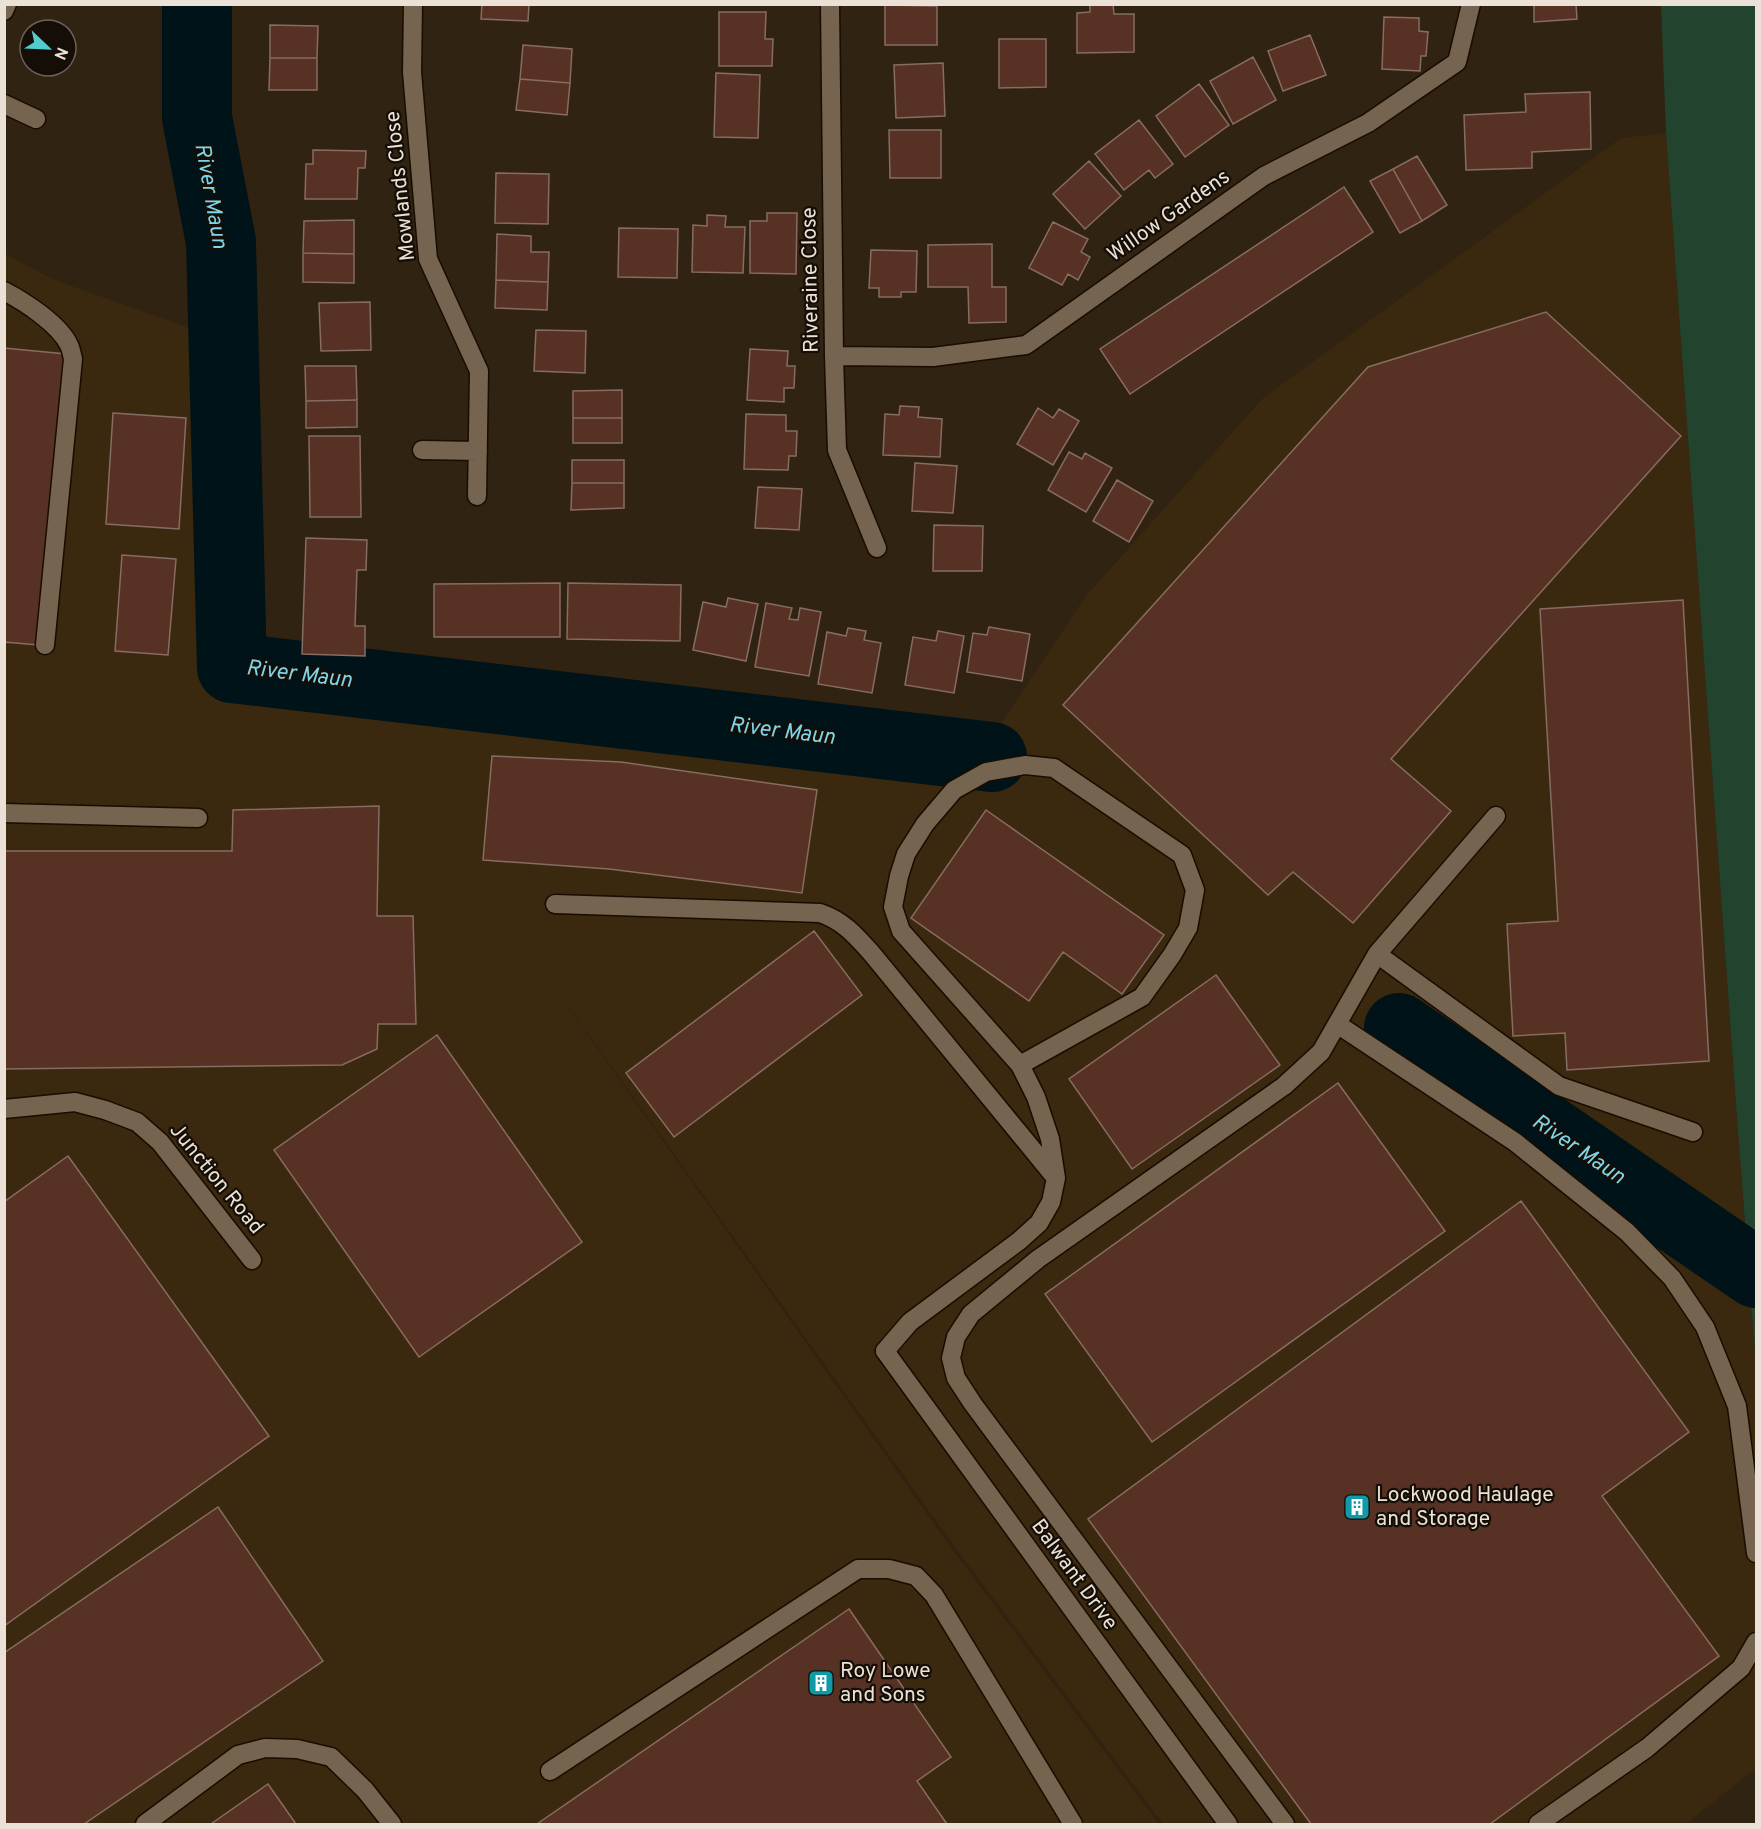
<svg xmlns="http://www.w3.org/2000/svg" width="1761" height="1829" font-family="Overpass,sans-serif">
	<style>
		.built { fill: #3a280f }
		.green { fill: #22442e }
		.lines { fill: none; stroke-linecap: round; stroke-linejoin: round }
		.river { stroke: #001318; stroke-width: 70 }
		.building { fill: #573123; stroke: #876c63; stroke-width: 1.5 }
		.service-casing { stroke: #190c00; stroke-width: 21 }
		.minor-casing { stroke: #190c00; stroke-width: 21 }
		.service { stroke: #746450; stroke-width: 18 }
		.minor { stroke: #746450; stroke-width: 18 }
		.labels { text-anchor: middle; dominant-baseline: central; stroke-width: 4.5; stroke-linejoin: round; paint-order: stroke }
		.street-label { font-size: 21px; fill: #ebe1d6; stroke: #140e06 }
		.poi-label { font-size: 21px; fill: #ebe1d6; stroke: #140e06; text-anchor: start }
		.water-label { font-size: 22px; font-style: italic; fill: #7cd5ea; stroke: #140e06 }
	</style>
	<rect width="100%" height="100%" fill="#312311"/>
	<path class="built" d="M 1666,133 L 1738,1131 L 1756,1365 L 1756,1768 L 1686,1824 L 1163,1824 L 954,1546 L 513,929 L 950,1546 L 1159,1824 L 5,1824 L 4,254 L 55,280 L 212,336 L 220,700 L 353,705 L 985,748 L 1085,597 L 1263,398 L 1621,138 Z"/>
	<path class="green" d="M 1661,5 L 1756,5 L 1756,1365 L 1738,1131 L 1666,133 Z"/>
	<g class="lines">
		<path class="river" d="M 197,4 L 197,118 L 221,242 L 232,668 L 992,757
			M 1399,1028 L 1756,1273"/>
	</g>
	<path class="building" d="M 482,4 L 529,4 L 528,21 L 481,19 Z
		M 1090,4 L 1113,4 L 1114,14 L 1134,14 L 1134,52 L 1077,53 L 1077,13 L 1090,12 Z
		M 1534,4 L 1576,4 L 1577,19 L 1534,22 Z
		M 885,5 L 937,6 L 937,45 L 885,45 Z
		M 719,12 L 766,12 L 765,39 L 773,39 L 772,66 L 719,66 Z
		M 1384,17 L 1419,18 L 1419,31 L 1428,32 L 1426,56 L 1421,56 L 1420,71 L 1382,69 Z
		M 270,25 L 318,26 L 317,58 L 270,58 Z
		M 1310,35 L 1326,75 L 1283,91 L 1268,51 Z
		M 999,39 L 1046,39 L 1046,87 L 999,88 Z
		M 523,45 L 572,49 L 570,83 L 520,79 Z
		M 1253,57 L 1276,100 L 1233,124 L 1210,81 Z
		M 270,58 L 317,58 L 317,90 L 269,90 Z
		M 943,63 L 945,116 L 896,118 L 894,65 Z
		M 716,73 L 760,75 L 758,138 L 714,137 Z
		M 520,79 L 570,83 L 567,115 L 516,110 Z
		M 1199,84 L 1229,125 L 1185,157 L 1156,116 Z
		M 1590,92 L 1591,149 L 1532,152 L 1532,168 L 1466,170 L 1464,115 L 1526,112 L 1525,94 Z
		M 1139,120 L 1173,164 L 1155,178 L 1149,170 L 1124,190 L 1095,154 Z
		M 889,130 L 941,130 L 941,178 L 890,178 Z
		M 313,150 L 366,151 L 365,168 L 358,168 L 357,199 L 305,199 L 306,164 L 313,164 Z
		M 1417,156 L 1447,205 L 1422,221 L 1393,169 Z
		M 1089,161 L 1121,196 L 1085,229 L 1053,194 Z
		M 1393,169 L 1422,221 L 1400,233 L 1370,181 Z
		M 496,173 L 549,174 L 548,224 L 495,223 Z
		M 1344,187 L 1373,232 L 1130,394 L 1100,349 Z
		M 767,213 L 797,213 L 796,274 L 750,273 L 750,221 L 767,221 Z
		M 707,215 L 726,216 L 725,227 L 745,227 L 743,273 L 692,272 L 693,225 L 707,226 Z
		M 354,220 L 354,254 L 303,253 L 304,221 Z
		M 1053,222 L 1088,239 L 1081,252 L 1090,257 L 1078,280 L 1068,274 L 1062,285 L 1029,268 Z
		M 619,228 L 678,229 L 677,278 L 618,277 Z
		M 497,234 L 531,236 L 531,252 L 549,252 L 548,282 L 496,280 Z
		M 992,244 L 992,287 L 1006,287 L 1006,322 L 969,323 L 968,287 L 928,287 L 928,245 Z
		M 871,250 L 917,251 L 916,292 L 901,292 L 901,297 L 879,297 L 879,288 L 869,288 Z
		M 303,253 L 354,254 L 354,283 L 303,282 Z
		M 496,280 L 548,282 L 547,310 L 495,308 Z
		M 370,302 L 371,350 L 321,351 L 319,303 Z
		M 1546,312 L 1681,436 L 1391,759 L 1451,811 L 1353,923 L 1293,872 L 1268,895 L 1063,705 L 1368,367 Z
		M 536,330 L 586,331 L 585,373 L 534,371 Z
		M 4,348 L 66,354 L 38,645 L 4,642 Z
		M 750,349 L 788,351 L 787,366 L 795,366 L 794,388 L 784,388 L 784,402 L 747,400 Z
		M 305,366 L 356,366 L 357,400 L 306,401 Z
		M 622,390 L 622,418 L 573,418 L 573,391 Z
		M 357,400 L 357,427 L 306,428 L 306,401 Z
		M 900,406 L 919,407 L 918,417 L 942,419 L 940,457 L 883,455 L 885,414 L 899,415 Z
		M 1038,408 L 1053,418 L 1059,409 L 1079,421 L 1053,465 L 1017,444 Z
		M 113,413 L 186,418 L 179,529 L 106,524 Z
		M 746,414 L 786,415 L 786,431 L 797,431 L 796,456 L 789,456 L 788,470 L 744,469 Z
		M 573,418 L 622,418 L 622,443 L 573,443 Z
		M 309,436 L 360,436 L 361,517 L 310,517 Z
		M 1069,452 L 1082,459 L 1085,453 L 1112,468 L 1086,512 L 1048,490 Z
		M 572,460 L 624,460 L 624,483 L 572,483 Z
		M 915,463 L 957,466 L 953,513 L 912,511 Z
		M 1117,480 L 1153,501 L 1129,542 L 1093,521 Z
		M 572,483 L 624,483 L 624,508 L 571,510 Z
		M 758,487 L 802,489 L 799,530 L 755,528 Z
		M 934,525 L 983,526 L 982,571 L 933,571 Z
		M 306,538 L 367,540 L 366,570 L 357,570 L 355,626 L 365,626 L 365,656 L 302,654 Z
		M 122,555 L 176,559 L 168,655 L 115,651 Z
		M 560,583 L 560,637 L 434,637 L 434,584 Z
		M 568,583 L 681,585 L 680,641 L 567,639 Z
		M 728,598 L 758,604 L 746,661 L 693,650 L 703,602 L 726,607 Z
		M 1683,600 L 1709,1061 L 1567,1070 L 1565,1033 L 1513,1036 L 1507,924 L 1558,921 L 1540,609 Z
		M 766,603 L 792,608 L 789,619 L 798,620 L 800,608 L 821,612 L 809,676 L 755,667 Z
		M 989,627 L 1030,634 L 1022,681 L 967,672 L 973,633 L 987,635 Z
		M 848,628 L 866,631 L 864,640 L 881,643 L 872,693 L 818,684 L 827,632 L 846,636 Z
		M 938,631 L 964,636 L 954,693 L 905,685 L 913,637 L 936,641 Z
		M 492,756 L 621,762 L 817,790 L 802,893 L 609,869 L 483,860 Z
		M 379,806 L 377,916 L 413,916 L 416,1024 L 378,1024 L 377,1049 L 342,1065 L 4,1069 L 4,851 L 232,851 L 233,810 Z
		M 986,810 L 1164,935 L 1122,994 L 1063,952 L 1029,1001 L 911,918 Z
		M 814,931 L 862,995 L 674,1137 L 626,1073 Z
		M 1216,975 L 1280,1065 L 1132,1169 L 1069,1079 Z
		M 437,1035 L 582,1242 L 419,1357 L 274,1150 Z
		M 1338,1083 L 1445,1231 L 1152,1442 L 1045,1294 Z
		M 68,1156 L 269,1436 L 4,1626 L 4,1202 Z
		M 1521,1201 L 1689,1432 L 1602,1496 L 1719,1656 L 1490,1824 L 1311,1824 L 1088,1519 Z
		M 218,1507 L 323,1661 L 84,1824 L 4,1824 L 4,1653 Z
		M 849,1609 L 951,1757 L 917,1781 L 947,1824 L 537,1824 Z
		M 268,1784 L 296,1824 L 211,1824 Z"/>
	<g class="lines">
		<g class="service-casing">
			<path id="service" d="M 4,291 C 25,302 59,324 69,345 C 71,349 72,355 73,359 L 45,645
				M 4,813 L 198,818
				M 555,904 L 820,913 C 844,921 857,937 873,955 L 1055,1177
				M 1377,954 L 1559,1086 L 1693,1132
				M 1337,1024 L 1515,1142 L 1627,1232 L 1672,1278 L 1705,1327 L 1737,1406 L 1756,1553
				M 4,1109 L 75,1102 L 105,1110 L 137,1122 L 160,1142 L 252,1260
				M 885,1351 L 910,1322 L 1019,1241 L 1039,1223 L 1051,1202 L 1056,1178 L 1050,1139 L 1036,1097 L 1020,1065 L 901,931 L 893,907 L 899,876 L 906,854 L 925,824 L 954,790 L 986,772 L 1025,765 L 1054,768 L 1182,855 L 1195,890 L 1188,928 L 1172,955 L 1142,997 L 1020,1065
				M 550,1771 L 858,1569 L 889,1569 L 916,1576 L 934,1595 L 1073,1824
				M 145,1824 L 238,1755 L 265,1748 L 297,1749 L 331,1757 L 365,1790 L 392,1824
				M 1285,1824 L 973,1404 L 956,1378 L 951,1358 L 956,1337 L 971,1314 L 1038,1259 L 1284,1086 L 1321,1052 L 1377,954 L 1496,816
				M 1538,1824 L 1647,1748 L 1741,1668 L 1756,1642"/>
		</g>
		<g class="minor-casing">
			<path id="minor" d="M 413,4 L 412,72 L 428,259 L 479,371 L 477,496
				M 830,4 L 834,356 L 837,450 L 877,548
				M 4,11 L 7,4
				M 4,104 L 36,119
				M 834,356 L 933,357 L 1026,345 L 1264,176 L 1368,123 L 1457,62 L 1471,4
				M 422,450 L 478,451
				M 885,1351 L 1228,1824"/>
		</g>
		<use href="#service" class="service"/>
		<use href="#minor" class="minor"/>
	</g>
	<defs>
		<g id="building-square" transform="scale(1.35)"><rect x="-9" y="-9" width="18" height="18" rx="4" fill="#0f9aa8" stroke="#140e06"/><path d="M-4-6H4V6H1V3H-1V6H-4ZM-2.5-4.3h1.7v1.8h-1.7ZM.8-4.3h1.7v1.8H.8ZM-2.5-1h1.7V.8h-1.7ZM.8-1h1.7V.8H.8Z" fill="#fff"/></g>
	</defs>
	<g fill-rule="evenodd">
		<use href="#building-square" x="1357" y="1507"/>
		<use href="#building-square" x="821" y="1683"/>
	</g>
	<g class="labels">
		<g class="street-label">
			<text transform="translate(401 186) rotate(-96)">Mowlands Close</text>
			<text transform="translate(1169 216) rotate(-35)">Willow Gardens</text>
			<text transform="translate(811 280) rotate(-91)">Riveraine Close</text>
			<text transform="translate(216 1179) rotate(51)">Junction Road</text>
			<text transform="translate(1074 1575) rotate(54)">Balwant Drive</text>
		</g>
		<g class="poi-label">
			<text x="1376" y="1495">Lockwood Haulage<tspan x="1376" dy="24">and Storage</tspan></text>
			<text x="840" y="1671">Roy Lowe<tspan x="840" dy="24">and Sons</tspan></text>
		</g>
		<g class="water-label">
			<text transform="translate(210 196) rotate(80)">River Maun</text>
			<text transform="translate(299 675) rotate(7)">River Maun</text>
			<text transform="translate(782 732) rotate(7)">River Maun</text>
			<text transform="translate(1578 1150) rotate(34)">River Maun</text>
		</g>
	</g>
	<rect width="1761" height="1829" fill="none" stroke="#ebe1d6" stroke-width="12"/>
	<g transform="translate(48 48) rotate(113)"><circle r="28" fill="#140e06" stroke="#6a6259" stroke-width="1.5"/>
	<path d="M0-4.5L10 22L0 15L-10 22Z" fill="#52cdcf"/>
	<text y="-9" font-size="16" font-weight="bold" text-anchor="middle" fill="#ebe1d6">N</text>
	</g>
</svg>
